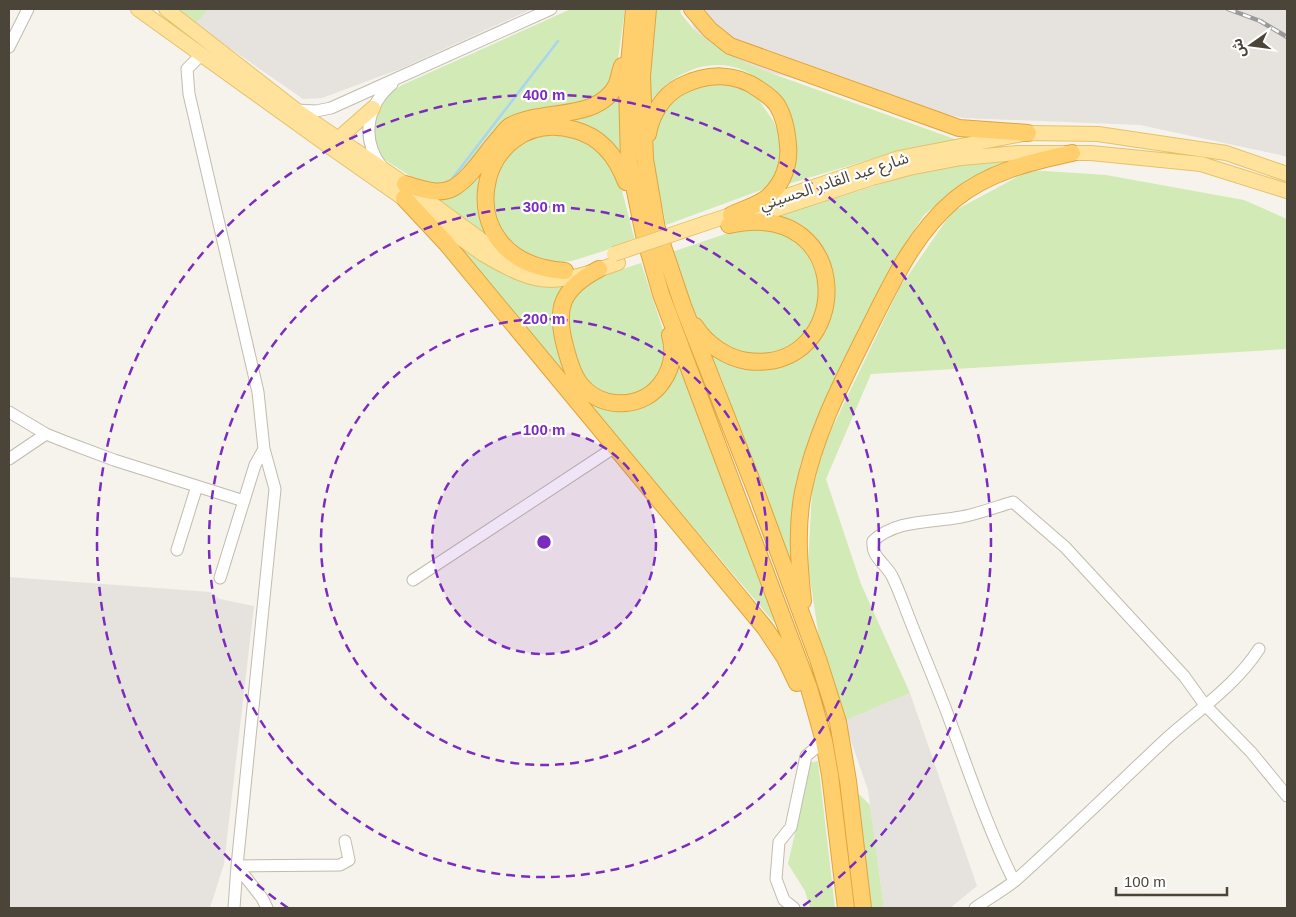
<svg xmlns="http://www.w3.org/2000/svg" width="1296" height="917" font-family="Arial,'Noto Sans Arabic',sans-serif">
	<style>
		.industrial { fill: #e6e2dd }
		.green { fill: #d2eab5 }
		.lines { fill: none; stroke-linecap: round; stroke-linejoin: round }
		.stream { stroke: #a9d4f2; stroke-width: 2.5 }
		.minor-casing { stroke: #c2bbae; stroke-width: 13 }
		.major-casing { stroke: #e6c16a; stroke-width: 16 }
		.highway-casing { stroke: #e0a43c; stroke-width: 18 }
		.minor { stroke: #fff; stroke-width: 11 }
		.major { stroke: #ffe39c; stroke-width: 14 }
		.highway { stroke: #ffcf6e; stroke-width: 16 }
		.rail-casing { stroke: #9a9a9a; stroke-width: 4.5 }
		.rail { stroke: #fff; stroke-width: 2.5; stroke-dasharray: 8; stroke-linecap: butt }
		.major-bridge-casing { stroke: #e6c16a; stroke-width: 16; stroke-linecap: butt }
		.major-bridge { stroke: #ffe39c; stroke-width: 14 }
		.ring { fill: none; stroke: #7b2cbf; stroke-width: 2.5; stroke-dasharray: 9 6 }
		.labels { text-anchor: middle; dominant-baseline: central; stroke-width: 4.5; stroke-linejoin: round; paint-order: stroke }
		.street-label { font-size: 16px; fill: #4b4439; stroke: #fff }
		.centre { fill: #7b2cbf; stroke: #fff; stroke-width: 2.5 }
		.ring-label { font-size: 15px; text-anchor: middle; font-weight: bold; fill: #7b2cbf; stroke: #fff; stroke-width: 4.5; stroke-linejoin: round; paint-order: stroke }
	</style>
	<rect width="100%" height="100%" fill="#f6f3ec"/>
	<path class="industrial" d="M 209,9 L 532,9 L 400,69 L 322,98 L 303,99 L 195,24 Z
		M 686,9 L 1287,9 L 1287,157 L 1276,154 L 1140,125 L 963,118 L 749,68 L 700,43 Z
		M 9,577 L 210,592 L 220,599 L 254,606 L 224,864 L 210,908 L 9,908 Z
		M 910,693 L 977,886 L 950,908 L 884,908 L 868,790 L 844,721 Z"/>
	<path class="green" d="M 176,9 L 209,9 L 195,24 Z
		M 571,9 L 625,9 L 618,59 L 610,85 L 600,98 L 443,186 L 421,183 L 379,156 L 372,135 L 375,114 L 383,97 L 402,85 Z
		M 657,9 L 680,9 L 681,14 L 696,32 L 725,53 L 762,70 L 963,142 L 885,155 L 788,184 L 779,98 C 769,91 756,76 745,71 C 711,55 670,73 650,103 L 651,52 Z
		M 732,80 L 756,96 L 774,122 L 782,142 L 781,166 L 767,188 L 666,225 L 652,154 L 655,125 L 662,110 L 687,89 Z
		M 620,87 L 621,153 C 614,146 607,136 599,132 C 563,113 529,119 501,148 C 492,157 485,167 482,180 C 477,200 483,222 491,240 L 431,195 C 436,195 442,196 446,196 C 467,193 486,163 497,147 C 501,141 506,133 512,129 C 543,107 602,132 620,87 Z
		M 537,136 L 577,136 L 596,146 L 619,179 L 635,241 L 572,261 L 552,263 L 533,259 L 502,233 L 494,215 L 492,195 L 505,158 L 519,145 Z
		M 1012,160 L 960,186 L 924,215 L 898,254 L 823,403 L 800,465 L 795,512 L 795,586 L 722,380 L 709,350 C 722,356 737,366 751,368 C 827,380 863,281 808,233 C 798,225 786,221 774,217 L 913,174 L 963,163 Z
		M 1030,170 L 1106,175 L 1244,200 L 1287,219 L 1287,349 L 871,374 L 826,479 L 861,584 L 910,693 L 844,721 L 819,638 L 808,565 L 812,490 L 824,445 L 900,287 L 952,212 Z
		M 767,229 L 790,236 L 813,258 L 823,285 L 809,333 L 780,353 L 741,354 L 717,342 L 700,324 L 690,303 L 672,252 L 734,231 Z
		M 455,243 C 489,266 522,291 565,286 L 566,376 Z
		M 641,263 L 665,336 L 667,352 L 658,377 L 643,390 L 625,397 L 607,395 L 584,379 L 572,348 L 567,318 L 574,296 L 581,287 L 601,276 Z
		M 679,356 L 778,627 L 582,396 L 641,405 Z
		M 818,761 L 835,908 L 810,908 L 805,891 L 788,864 L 805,788 L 809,763 Z
		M 856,795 L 860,795 L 870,805 L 884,908 L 870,908 Z"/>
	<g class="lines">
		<path class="stream" d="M 452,179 L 558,41"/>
		<g class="minor-casing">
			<path id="minor" d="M 9,47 L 28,9
				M 202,54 L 187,69 L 189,94 L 258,392 L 264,449 L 275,489 L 237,866 L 262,898 L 267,908
				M 296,110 L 316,111 L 331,108 L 551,9
				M 382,167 C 361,140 366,106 392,84
				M 9,412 L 46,434 L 66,442 L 114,460 L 244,501
				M 9,459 L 46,434
				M 177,550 L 197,486
				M 220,578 L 255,465 L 264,449
				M 413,580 L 615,447
				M 1014,881 C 988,829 969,772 949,718 C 936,683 921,649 908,615 C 903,602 898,588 892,576 C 885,563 871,557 873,541 C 897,519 930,523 961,517 C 978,514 996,507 1013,502 L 1065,547 L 1184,676 L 1205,705 L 1251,752 L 1287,796
				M 234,908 L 237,866 L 340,865 L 349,860 L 345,841
				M 794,908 L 784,900 L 776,879 L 779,842 L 791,827 L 806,756 L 824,741
				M 975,908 C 988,899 1003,890 1016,880 C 1067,834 1116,786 1166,739 C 1197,711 1236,685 1259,649"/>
		</g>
		<g class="major-casing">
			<path id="major" d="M 138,9 L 330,147 L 483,254 C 542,289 555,285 618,263
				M 166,9 L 296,110 L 405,184 L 488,245 L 511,260 L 522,264
				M 332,144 L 373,108
				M 760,205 L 899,158 L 1028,133 L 1098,134 L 1226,153 L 1287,174
				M 740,221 L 872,178 L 909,168 L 961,158 L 1018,153 L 1091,153 L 1201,164 L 1287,191
				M 706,223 L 740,212"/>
		</g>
		<g class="highway-casing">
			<path id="highway" d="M 634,9 L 627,86 L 629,162 L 644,235 L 661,294 L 809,688 L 824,741 L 830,775 L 846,908
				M 648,9 L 642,76 L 645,159 L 657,229 L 683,306 L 757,494 L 818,659 L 838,722 L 848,781 L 863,908
				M 692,9 L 710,30 L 730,46 L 959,128 L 1028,133
				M 648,134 C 651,115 663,95 681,86 C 707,73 736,72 760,90 C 766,94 773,99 777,105 C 784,116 787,132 788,145 C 790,164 783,183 769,196 C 759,205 743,209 731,215
				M 405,184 C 420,188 438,196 453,188 C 471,178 486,152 500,137 C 503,133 506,129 510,126 C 543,108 598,122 617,84 C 619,78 620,71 622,66
				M 404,198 L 446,243 L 765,628 L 785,658 L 797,683
				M 599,269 C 561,289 554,308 566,350 C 569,361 572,372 578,381 C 597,409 639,411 660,385 C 672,370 675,353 670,335
				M 565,271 C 441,263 476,103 575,130 C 602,137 617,158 626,182
				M 695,326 C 706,344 727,358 747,361 C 854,375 858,196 729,225
				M 803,601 C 799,565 796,528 803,492 C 815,433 842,382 869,328 C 892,282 914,234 954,200 C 988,172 1030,162 1072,153"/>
		</g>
		<use href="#minor" class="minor"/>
		<use href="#major" class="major"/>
		<use href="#highway" class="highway"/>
		<g class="rail-casing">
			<path id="rail" d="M 1228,9 L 1260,21 L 1287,37"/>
		</g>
		<use href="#rail" class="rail"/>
		<g class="major-bridge-casing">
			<path id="major-bridge" d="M 614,254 L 706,223"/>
		</g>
		<use href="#major-bridge" class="major-bridge"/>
	</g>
	<circle cx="544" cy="542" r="112" fill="#7b2cbf" fill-opacity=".12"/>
	<g class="ring">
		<circle cx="544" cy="542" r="112"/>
		<circle cx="544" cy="542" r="223"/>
		<circle cx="544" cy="542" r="335"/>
		<path d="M288 908A447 447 0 1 1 800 908"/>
	</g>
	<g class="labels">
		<g class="street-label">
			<text transform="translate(834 181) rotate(-18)">شارع عبد القادر الحسيني</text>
		</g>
	</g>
	<circle cx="544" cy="542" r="8" class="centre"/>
	<g class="ring-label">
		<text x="544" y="100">400 m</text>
		<text x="544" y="212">300 m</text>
		<text x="544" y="324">200 m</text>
		<text x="544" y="435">100 m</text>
	</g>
	<rect width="1296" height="917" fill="none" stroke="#4b4439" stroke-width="20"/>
	<g transform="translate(1251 45) rotate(256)" stroke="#ffffff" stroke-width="4" paint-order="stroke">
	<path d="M0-4L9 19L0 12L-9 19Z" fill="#4b4439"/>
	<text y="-8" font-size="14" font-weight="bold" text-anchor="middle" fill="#4b4439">ش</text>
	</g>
	<path d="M1116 887v8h111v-8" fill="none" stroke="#4b4439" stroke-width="2.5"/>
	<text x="1124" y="887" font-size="15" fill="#4b4439" stroke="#ffffff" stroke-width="4" paint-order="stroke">100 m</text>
</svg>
